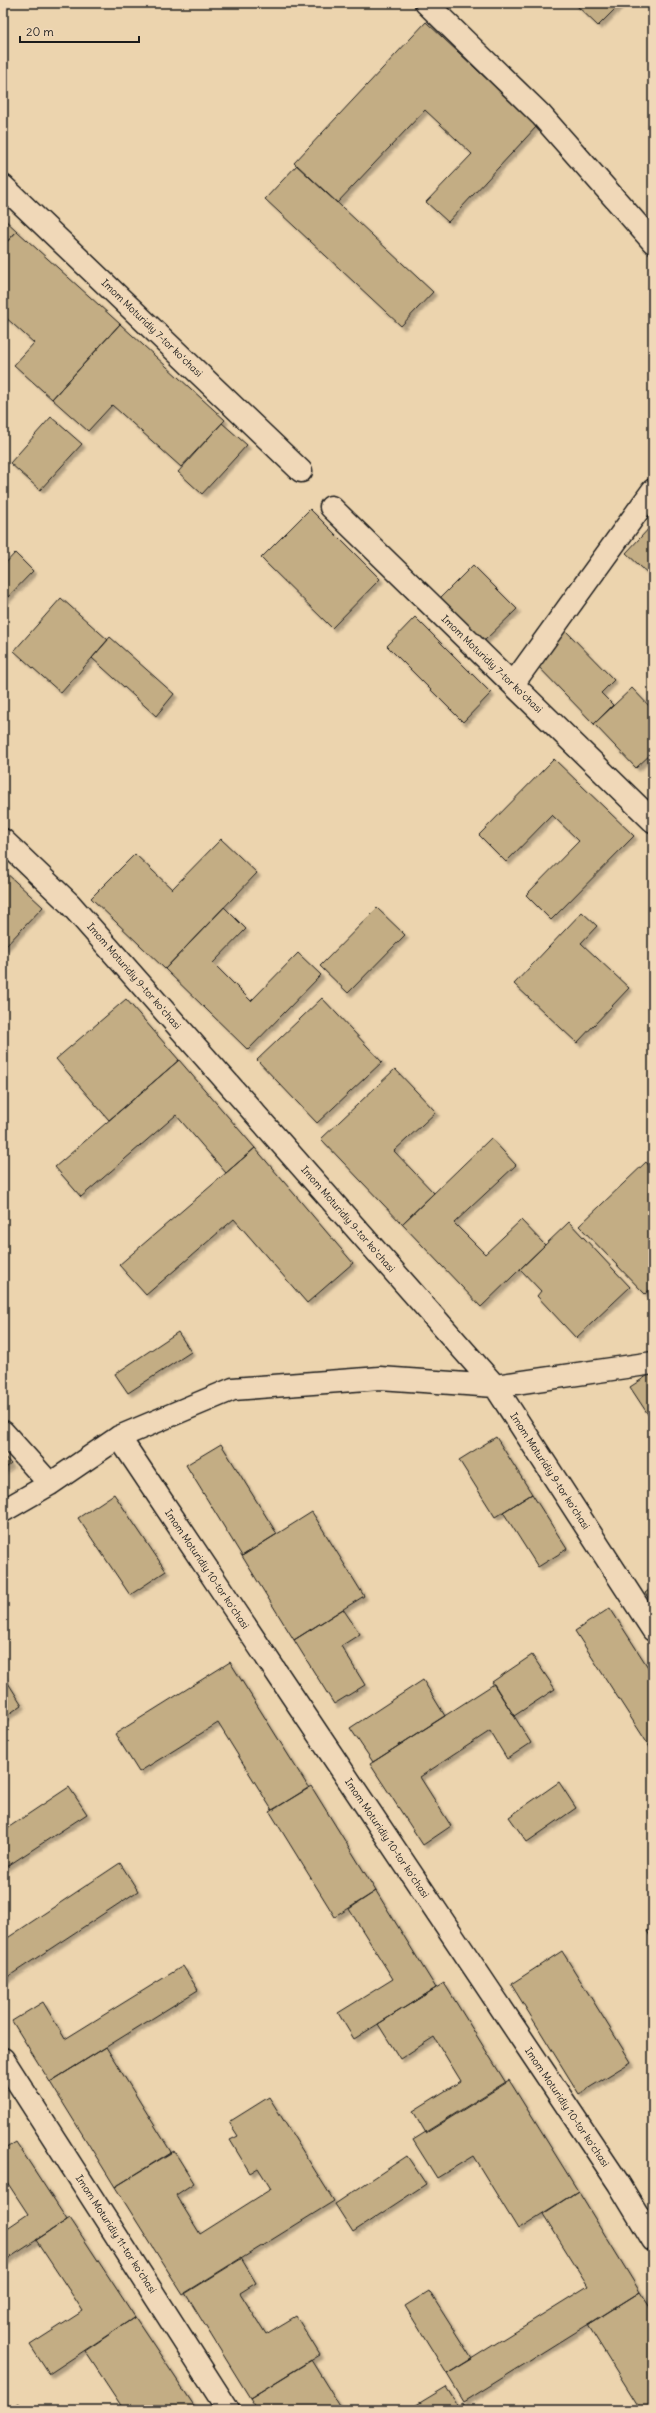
<svg xmlns="http://www.w3.org/2000/svg" width="656" height="2413" font-family="Delius,sans-serif">
	<style>
		.building { fill: #c3ad84; stroke: #1c1c1c; filter: url(#shadow) }
		.lines { fill: none; stroke-linecap: round; stroke-linejoin: round }
		.street-casing { stroke: #1c1c1c; stroke-width: 25 }
		.street { stroke: #f0d8b8; stroke-width: 22 }
		.labels { text-anchor: middle; dominant-baseline: central; stroke-width: 3.5; stroke-linejoin: round; paint-order: stroke }
		.street-label { font-size: 10px; fill: #1c1c1c; stroke: #f0d8b8 }
	</style>
	<defs>
		<filter id="shadow"><feDropShadow dx="3.5" dy="3.5" stdDeviation="1" flood-color="#0004"/></filter>
	</defs>
	<rect width="100%" height="100%" fill="#ecd4ae"/>
	<filter id="ink" filterUnits="userSpaceOnUse"><feTurbulence type="fractalNoise" baseFrequency=".025" numOctaves="2"/><feDisplacementMap in="SourceGraphic" scale="8" xChannelSelector="R" yChannelSelector="G"/><feConvolveMatrix kernelMatrix="1 2 1 2 8 2 1 2 1" color-interpolation-filters="sRGB"/></filter>
	<g filter="url(#ink)">
		<path class="building" d="M 574,3 L 621,3 L 598,26 Z
			M 426,22 L 537,126 L 448,222 L 426,202 L 472,154 L 425,110 L 337,203 L 294,163 Z
			M 297,165 L 433,292 L 401,326 L 265,199 Z
			M 3,218 L 17,231 L 3,246 Z
			M 17,231 L 120,324 L 52,399 L 14,365 L 34,343 L 3,315 L 3,246 Z
			M 120,324 L 225,420 L 181,467 L 112,405 L 88,431 L 52,399 Z
			M 51,417 L 82,444 L 40,490 L 10,463 Z
			M 222,423 L 247,445 L 202,494 L 178,472 Z
			M 310,509 L 380,579 L 332,628 L 261,558 Z
			M 653,524 L 653,578 L 626,553 Z
			M 15,553 L 33,571 L 3,602 L 3,566 Z
			M 473,565 L 517,609 L 483,642 L 440,598 Z
			M 61,598 L 108,640 L 61,693 L 14,651 Z
			M 415,617 L 491,693 L 463,722 L 387,646 Z
			M 566,631 L 614,680 L 601,693 L 613,705 L 594,724 L 534,662 Z
			M 110,637 L 174,694 L 156,716 L 92,658 Z
			M 632,688 L 653,710 L 653,752 L 636,768 L 594,724 Z
			M 554,759 L 634,836 L 551,920 L 526,895 L 579,841 L 552,815 L 506,862 L 479,835 Z
			M 221,839 L 257,873 L 165,969 L 91,898 L 135,854 L 172,889 Z
			M 3,870 L 43,907 L 3,949 Z
			M 224,907 L 246,929 L 213,963 L 251,1001 L 298,953 L 321,975 L 248,1050 L 165,969 Z
			M 377,908 L 405,935 L 348,993 L 320,966 Z
			M 582,912 L 597,926 L 581,943 L 629,988 L 577,1043 L 514,984 Z
			M 322,998 L 382,1062 L 317,1123 L 257,1060 Z
			M 126,999 L 179,1060 L 109,1120 L 56,1059 Z
			M 179,1060 L 255,1148 L 226,1173 L 176,1115 L 81,1197 L 55,1167 Z
			M 395,1069 L 436,1112 L 394,1151 L 434,1193 L 402,1224 L 321,1139 Z
			M 491,1138 L 516,1165 L 454,1223 L 485,1254 L 521,1220 L 545,1245 L 481,1307 L 402,1224 Z
			M 255,1148 L 353,1263 L 307,1303 L 234,1219 L 146,1295 L 119,1265 Z
			M 646,1162 L 653,1170 L 653,1287 L 645,1294 L 579,1226 Z
			M 569,1222 L 630,1287 L 576,1338 L 537,1296 L 541,1291 L 520,1269 Z
			M 178,1332 L 191,1352 L 128,1393 L 115,1374 Z
			M 653,1372 L 653,1422 L 630,1387 Z
			M 496,1437 L 532,1494 L 495,1517 L 459,1460 Z
			M 221,1444 L 277,1534 L 242,1556 L 186,1465 Z
			M 3,1455 L 11,1464 L 3,1470 Z
			M 114,1494 L 166,1571 L 130,1595 L 78,1518 Z
			M 532,1494 L 567,1549 L 538,1567 L 503,1512 Z
			M 312,1512 L 364,1596 L 294,1640 L 242,1556 Z
			M 653,1587 L 653,1605 L 645,1593 Z
			M 610,1608 L 653,1675 L 653,1752 L 575,1631 Z
			M 343,1609 L 360,1634 L 341,1646 L 365,1685 L 334,1704 L 294,1640 Z
			M 532,1655 L 555,1689 L 514,1716 L 492,1682 Z
			M 230,1662 L 309,1788 L 272,1810 L 218,1723 L 139,1772 L 115,1734 Z
			M 3,1675 L 22,1705 L 3,1718 Z
			M 423,1680 L 445,1716 L 373,1762 L 350,1728 Z
			M 494,1684 L 531,1743 L 507,1759 L 490,1731 L 420,1777 L 451,1826 L 423,1845 L 370,1764 Z
			M 559,1782 L 576,1808 L 527,1842 L 509,1817 Z
			M 311,1786 L 376,1891 L 335,1917 L 270,1812 Z
			M 69,1787 L 87,1814 L 3,1869 L 3,1831 Z
			M 120,1863 L 138,1891 L 3,1980 L 3,1941 Z
			M 376,1891 L 436,1988 L 354,2039 L 338,2013 L 393,1979 L 349,1909 Z
			M 653,1927 L 653,1941 L 647,1931 Z
			M 562,1951 L 631,2062 L 579,2094 L 511,1984 Z
			M 183,1966 L 198,1990 L 50,2082 L 12,2021 L 43,2002 L 65,2039 Z
			M 444,1983 L 506,2083 L 426,2133 L 413,2111 L 461,2081 L 434,2037 L 400,2059 L 378,2024 Z
			M 106,2047 L 171,2152 L 115,2187 L 50,2082 Z
			M 509,2080 L 578,2191 L 518,2229 L 473,2156 L 437,2178 L 413,2140 Z
			M 269,2097 L 334,2201 L 183,2295 L 115,2187 L 174,2151 L 194,2183 L 176,2195 L 200,2234 L 271,2189 L 258,2168 L 250,2173 L 230,2140 L 238,2136 L 229,2122 Z
			M 16,2142 L 67,2220 L 3,2262 L 3,2231 L 28,2214 L 3,2176 L 3,2150 Z
			M 407,2156 L 426,2184 L 353,2232 L 335,2204 Z
			M 578,2191 L 640,2292 L 464,2402 L 447,2374 L 588,2286 L 543,2214 Z
			M 70,2218 L 135,2317 L 49,2374 L 30,2345 L 83,2311 L 36,2240 Z
			M 241,2258 L 256,2283 L 240,2293 L 266,2334 L 296,2316 L 320,2355 L 250,2398 L 185,2293 Z
			M 429,2291 L 472,2359 L 447,2374 L 405,2306 Z
			M 640,2292 L 653,2312 L 653,2410 L 634,2410 L 639,2407 L 588,2325 Z
			M 135,2317 L 197,2410 L 124,2410 L 85,2351 Z
			M 311,2360 L 342,2410 L 258,2410 L 250,2398 Z
			M 446,2387 L 458,2406 L 451,2410 L 408,2410 Z
			M 18,2403 L 23,2410 L 7,2410 Z
			M 463,2403 L 467,2410 L 451,2410 L 458,2406 Z"/>
		<g class="lines">
			<g class="street-casing">
				<path id="street" d="M 426,3 L 541,115 L 653,242
					M 3,186 L 301,471
					M 331,507 L 653,821
					M 513,684 L 653,490
					M 3,840 L 70,904 L 495,1386 L 653,1630
					M 3,1432 L 50,1484
					M 119,1437 L 619,2184 L 653,2240
					M 3,1511 L 50,1484 L 119,1437 L 233,1389 L 380,1378 L 495,1386 L 653,1363
					M 3,2059 L 228,2410"/>
			</g>
			<use href="#street" class="street"/>
		</g>
	</g>
	<g class="labels">
		<g class="street-label">
			<text transform="translate(152 328) rotate(44)">Imom Moturidiy 7-tor koʻchasi</text>
			<text transform="translate(492 664) rotate(44)">Imom Moturidiy 7-tor koʻchasi</text>
			<text transform="translate(134 976) rotate(49)">Imom Moturidiy 9-tor koʻchasi</text>
			<text transform="translate(348 1219) rotate(49)">Imom Moturidiy 9-tor koʻchasi</text>
			<text transform="translate(550 1471) rotate(57)">Imom Moturidiy 9-tor koʻchasi</text>
			<text transform="translate(207 1569) rotate(56)">Imom Moturidiy 10-tor koʻchasi</text>
			<text transform="translate(387 1838) rotate(56)">Imom Moturidiy 10-tor koʻchasi</text>
			<text transform="translate(567 2107) rotate(56)">Imom Moturidiy 10-tor koʻchasi</text>
			<text transform="translate(116 2234) rotate(57)">Imom Moturidiy 11-tor koʻchasi</text>
		</g>
	</g>
	<rect width="656" height="2413" fill="none" stroke="#f0d8b8" stroke-width="16"/>
	<rect x="8" y="8" width="640" height="2397" fill="none" stroke="#1c1c1c" stroke-width="1.5" filter="url(#ink)"/>
	<path d="M20 36v6h119v-6" fill="none" stroke="#1c1c1c" stroke-width="2"/>
	<text x="26" y="36" font-size="12" fill="#1c1c1c" stroke="#f0d8b8" stroke-width="3" paint-order="stroke">20 m</text>
</svg>
